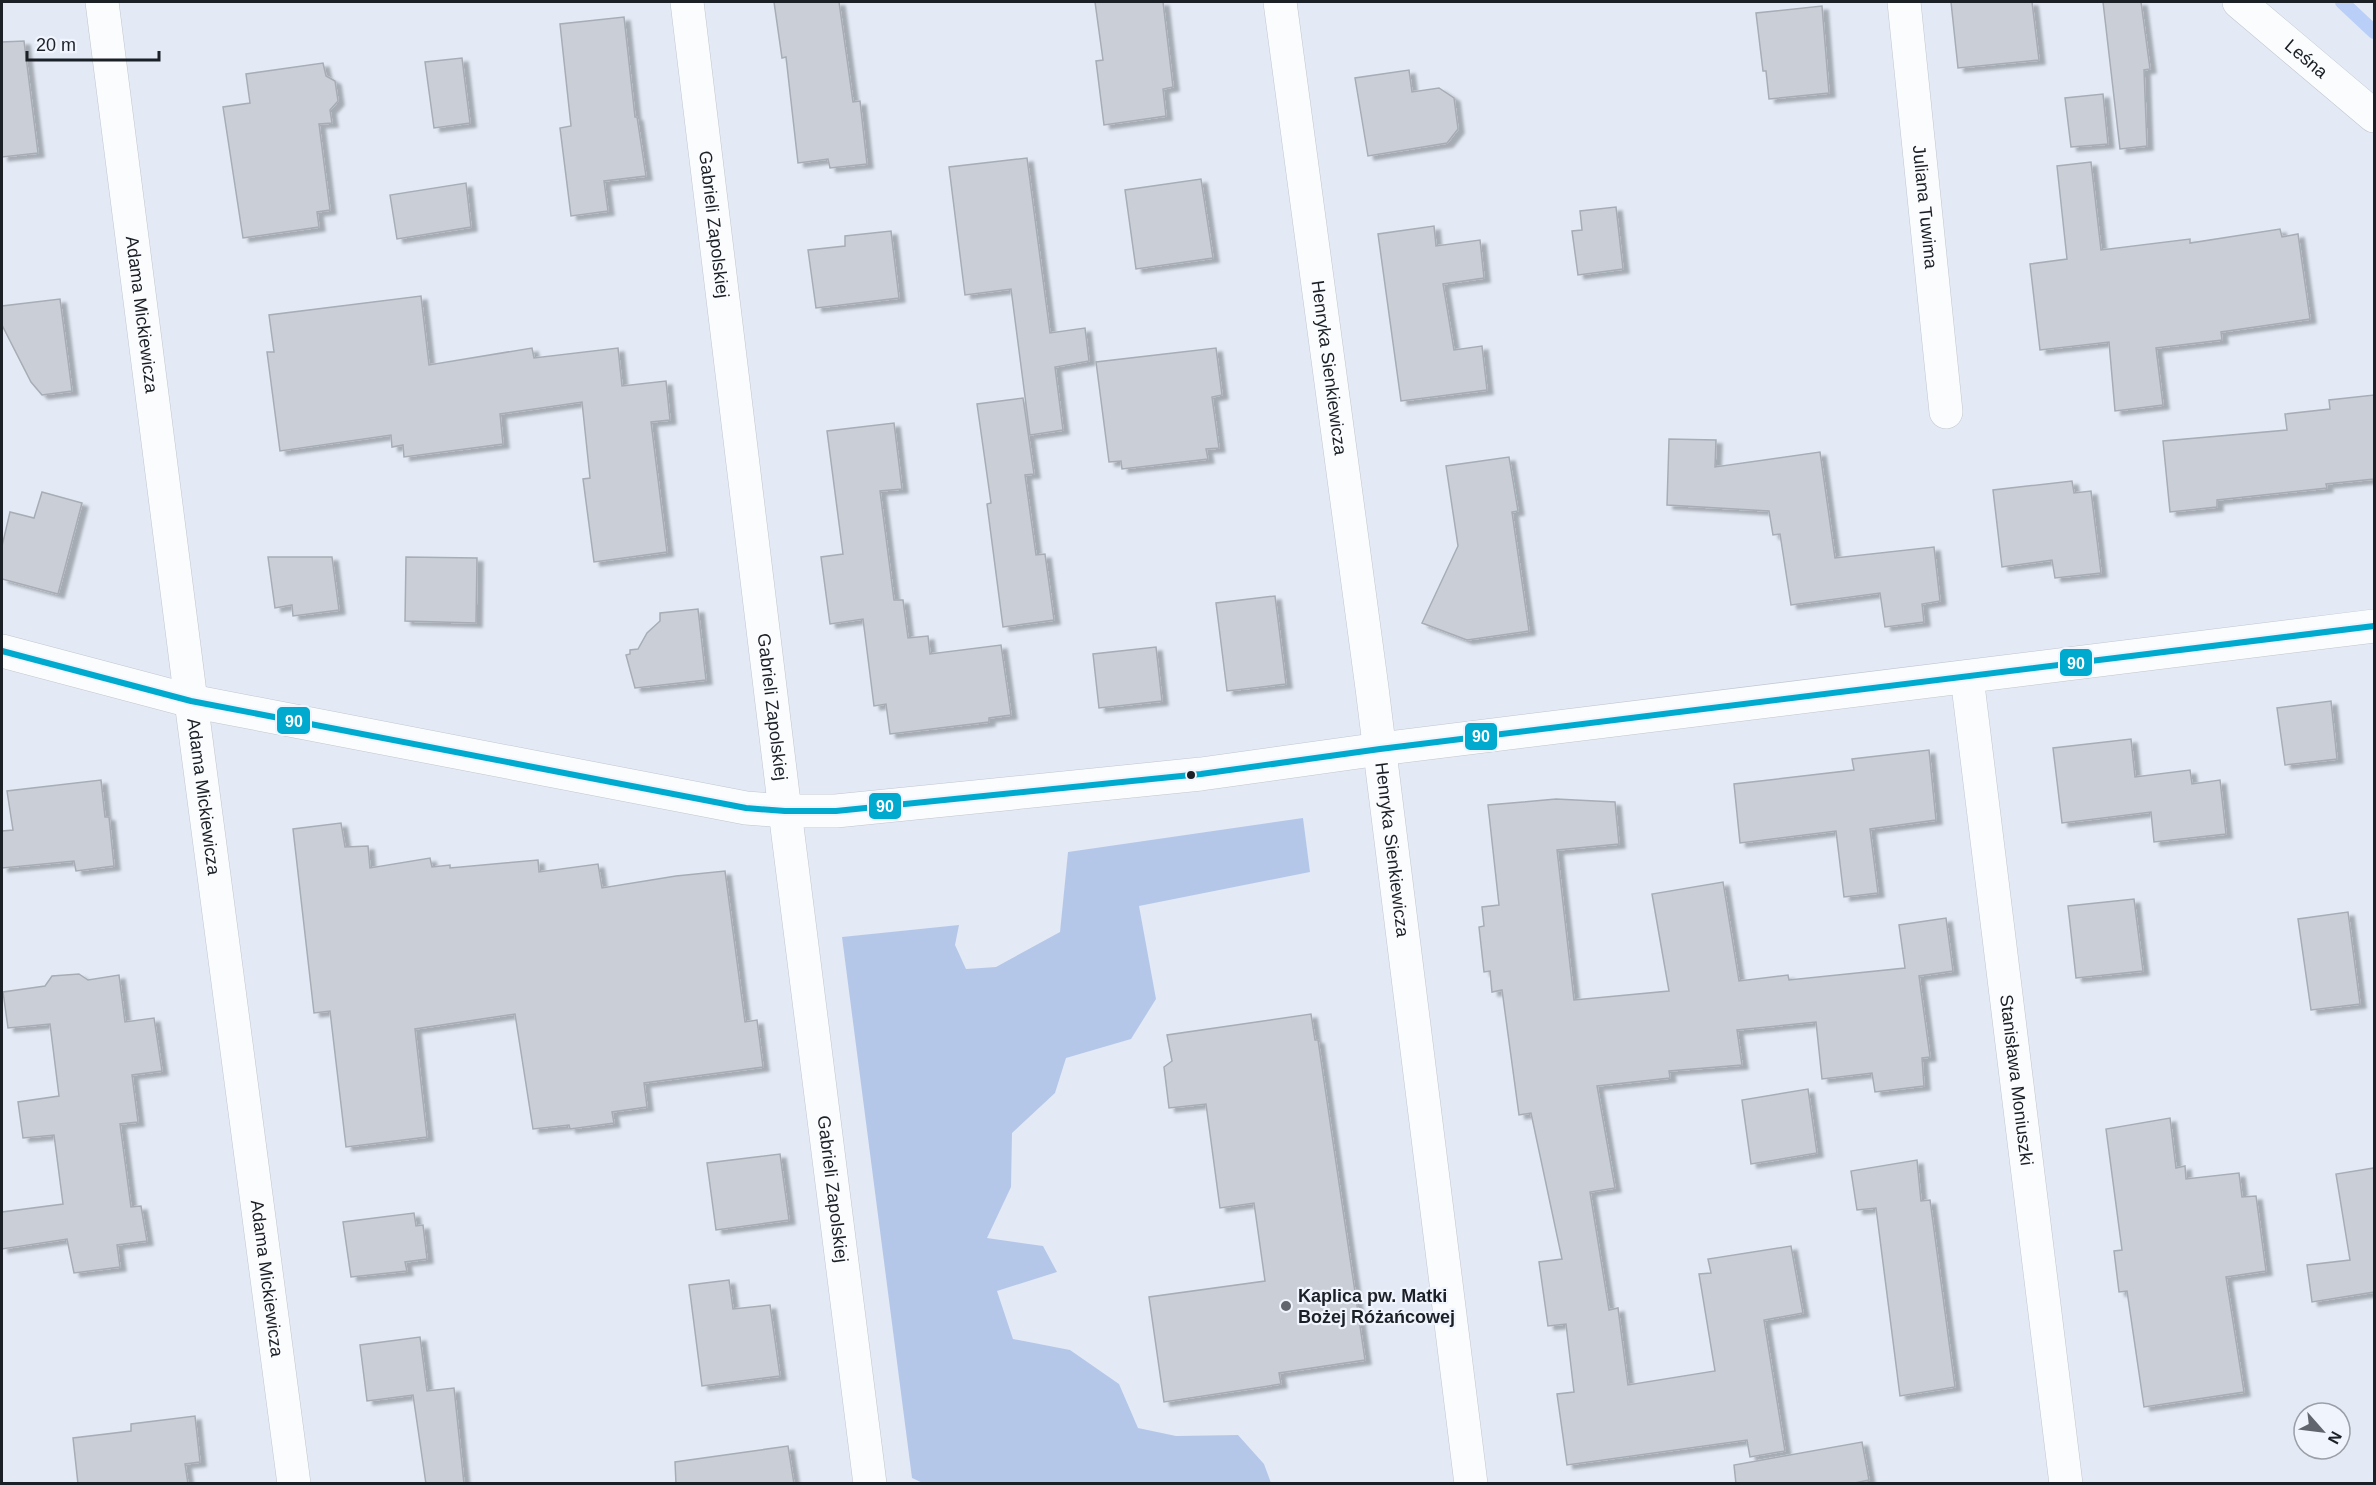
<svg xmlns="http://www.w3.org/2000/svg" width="2376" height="1485" font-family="Arial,sans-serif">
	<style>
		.forest { fill: #b5c7e9 }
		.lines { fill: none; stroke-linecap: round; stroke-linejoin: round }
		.stream { stroke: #b9cff8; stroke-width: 14 }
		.building { fill: #cacfd7; stroke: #a8adb5; stroke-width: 1.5; filter: url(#shadow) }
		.minor-casing { stroke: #c1c6ce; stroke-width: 34 }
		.minor { stroke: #fbfcfe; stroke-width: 33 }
		.bus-1-casing { stroke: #f0f4fd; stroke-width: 10 }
		.bus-1 { stroke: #00a9ce; stroke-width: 6 }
		.bus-dot { fill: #1b1f26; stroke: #f0f4fd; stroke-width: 2 }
		.poi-dot { fill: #61666e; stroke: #f0f4fd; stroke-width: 2 }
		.labels { text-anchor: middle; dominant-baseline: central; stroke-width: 4.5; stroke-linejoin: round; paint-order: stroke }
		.street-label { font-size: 18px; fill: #1b1f26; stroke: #f0f4fd }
		.poi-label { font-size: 18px; font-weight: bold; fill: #1b1f26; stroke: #f0f4fd; text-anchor: start }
		.line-badge { stroke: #f0f4fd; stroke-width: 2 }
		.badge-label { font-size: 16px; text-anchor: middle; font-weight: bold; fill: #fff }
	</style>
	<defs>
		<filter id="shadow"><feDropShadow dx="6" dy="4" stdDeviation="1.5" flood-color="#0004"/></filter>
	</defs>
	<rect width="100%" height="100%" fill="#e3eaf5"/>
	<path class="forest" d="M 1303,818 L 1310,872 L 1139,906 L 1156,999 L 1131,1039 L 1066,1058 L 1055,1093 L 1012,1133 L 1011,1187 L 987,1238 L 1043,1246 L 1057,1272 L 997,1291 L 1013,1339 L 1070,1350 L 1119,1384 L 1138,1428 L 1176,1436 L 1238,1435 L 1264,1464 L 1271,1483 L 925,1484 L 912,1478 L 842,937 L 959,925 L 955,945 L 966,969 L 996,967 L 1060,932 L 1068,852 Z"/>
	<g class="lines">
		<path class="stream" d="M 2342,2 L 2374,32"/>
	</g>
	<path class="building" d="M 774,2 L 839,2 L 853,102 L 860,101 L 867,164 L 830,168 L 828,159 L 798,163 L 786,57 L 782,58 Z
		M 1095,2 L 1163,2 L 1173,87 L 1163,89 L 1166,116 L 1104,125 L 1096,61 L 1103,60 Z
		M 1951,2 L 2032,2 L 2039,60 L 1958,68 Z
		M 2103,2 L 2141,2 L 2150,69 L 2144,70 L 2147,146 L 2120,149 Z
		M 1822,6 L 1829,93 L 1769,99 L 1766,71 L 1763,71 L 1756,13 Z
		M 624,17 L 635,117 L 637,117 L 646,176 L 604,181 L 608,211 L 571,216 L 560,128 L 571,126 L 560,24 Z
		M 24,41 L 38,153 L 2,157 L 2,42 Z
		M 462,58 L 470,123 L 434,128 L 425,62 Z
		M 323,63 L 326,76 L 335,81 L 338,101 L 330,110 L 332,123 L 319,124 L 330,210 L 317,212 L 319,227 L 243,238 L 223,107 L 250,103 L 246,74 Z
		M 1409,70 L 1412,92 L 1439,88 L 1454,98 L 1458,129 L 1447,143 L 1368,156 L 1355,78 Z
		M 2103,94 L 2108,144 L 2071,147 L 2065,98 Z
		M 1027,158 L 1050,333 L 1085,328 L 1089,361 L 1055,367 L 1063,430 L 1030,435 L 1011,289 L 965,295 L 949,167 Z
		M 2091,162 L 2101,250 L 2190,239 L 2190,243 L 2280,229 L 2282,237 L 2298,234 L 2310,319 L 2221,332 L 2222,340 L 2156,348 L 2163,405 L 2115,411 L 2109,342 L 2040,350 L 2030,264 L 2067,259 L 2057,166 Z
		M 1201,179 L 1213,258 L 1136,269 L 1125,190 Z
		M 466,183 L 471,227 L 397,239 L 390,195 Z
		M 1616,207 L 1623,269 L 1578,275 L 1572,231 L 1582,230 L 1580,211 Z
		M 1434,226 L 1436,246 L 1480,240 L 1484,278 L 1443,284 L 1454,350 L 1482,346 L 1487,390 L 1401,401 L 1378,234 Z
		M 891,231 L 899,298 L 816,308 L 808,250 L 845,246 L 845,236 Z
		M 421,296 L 429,365 L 532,348 L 534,358 L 618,348 L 622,386 L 666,381 L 670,420 L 651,422 L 667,552 L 594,562 L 583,479 L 590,478 L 582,402 L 500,414 L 503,444 L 404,457 L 403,445 L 392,447 L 391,435 L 280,451 L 267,352 L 274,352 L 269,315 Z
		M 60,299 L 72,391 L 42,395 L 31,382 L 2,325 L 2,306 Z
		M 1216,348 L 1222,395 L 1212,397 L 1219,448 L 1206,449 L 1208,459 L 1122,469 L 1121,461 L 1109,462 L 1096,362 Z
		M 2374,395 L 2374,479 L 2326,484 L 2327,488 L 2217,500 L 2217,507 L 2170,512 L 2163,441 L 2287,430 L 2285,414 L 2330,409 L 2329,400 Z
		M 1023,398 L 1034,474 L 1025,475 L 1036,555 L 1045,554 L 1054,620 L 1003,627 L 987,504 L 991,503 L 977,404 Z
		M 894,423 L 902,489 L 880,491 L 894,600 L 903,600 L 908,638 L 928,636 L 930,654 L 1001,645 L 1011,715 L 989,718 L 989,722 L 890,734 L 886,704 L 874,706 L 863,619 L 830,624 L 821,557 L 843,554 L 827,431 Z
		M 1669,439 L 1716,440 L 1715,467 L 1820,452 L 1835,558 L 1934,547 L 1940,601 L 1922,604 L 1924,622 L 1885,627 L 1880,593 L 1791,605 L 1780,534 L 1773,535 L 1769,511 L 1667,505 Z
		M 1509,457 L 1518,511 L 1512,512 L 1529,631 L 1467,640 L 1422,623 L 1458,546 L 1446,466 Z
		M 2072,481 L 2074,493 L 2091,491 L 2101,573 L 2055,578 L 2052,560 L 2002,567 L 1993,490 Z
		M 42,492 L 82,503 L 58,594 L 2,579 L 2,546 L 10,512 L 34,518 Z
		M 268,557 L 332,557 L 339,610 L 293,616 L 292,605 L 275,608 Z
		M 406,557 L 477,558 L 476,623 L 405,621 Z
		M 1275,596 L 1286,684 L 1227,691 L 1216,603 Z
		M 698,609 L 706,680 L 635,688 L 626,655 L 630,654 L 630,650 L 638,649 L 647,633 L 660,621 L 660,613 Z
		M 1156,647 L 1162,701 L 1099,708 L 1093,654 Z
		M 2331,701 L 2337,759 L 2285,765 L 2277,708 Z
		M 2131,739 L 2135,777 L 2190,770 L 2192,784 L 2220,780 L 2226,834 L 2154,842 L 2151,812 L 2062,823 L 2053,748 Z
		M 1929,750 L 1936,820 L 1870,829 L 1878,893 L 1844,897 L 1836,831 L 1740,843 L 1734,784 L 1854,770 L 1852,759 Z
		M 101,780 L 105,817 L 109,817 L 114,866 L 76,871 L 74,861 L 2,868 L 2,831 L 13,830 L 7,791 Z
		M 1556,799 L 1615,802 L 1619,844 L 1557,850 L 1574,1000 L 1669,991 L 1652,894 L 1723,882 L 1739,981 L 1788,975 L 1789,980 L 1905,968 L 1899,925 L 1946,918 L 1953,971 L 1919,976 L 1930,1057 L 1922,1058 L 1924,1086 L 1875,1092 L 1872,1073 L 1822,1079 L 1816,1022 L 1737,1030 L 1742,1065 L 1669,1071 L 1670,1078 L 1597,1086 L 1615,1188 L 1590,1192 L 1609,1310 L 1618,1308 L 1628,1385 L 1715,1371 L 1699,1274 L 1711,1273 L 1708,1259 L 1791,1246 L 1803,1313 L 1764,1320 L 1785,1451 L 1750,1457 L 1747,1440 L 1567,1465 L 1557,1394 L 1574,1392 L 1566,1324 L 1548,1326 L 1539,1262 L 1562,1259 L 1531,1113 L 1519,1115 L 1502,990 L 1492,992 L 1490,971 L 1484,972 L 1479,927 L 1484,926 L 1482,907 L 1499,905 L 1488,805 Z
		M 341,823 L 345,847 L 368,846 L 370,868 L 430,858 L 432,867 L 450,865 L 450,868 L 538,860 L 539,872 L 598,864 L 602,888 L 676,876 L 725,871 L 745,1022 L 757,1020 L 763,1067 L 644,1083 L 647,1107 L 612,1112 L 614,1123 L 570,1129 L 569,1125 L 533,1129 L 515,1014 L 415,1029 L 427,1137 L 346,1147 L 330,1011 L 314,1013 L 293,829 Z
		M 2134,899 L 2143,971 L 2076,978 L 2068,906 Z
		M 2348,912 L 2360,1004 L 2311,1010 L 2298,919 Z
		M 79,974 L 88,980 L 119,975 L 125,1022 L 154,1018 L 162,1071 L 132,1075 L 138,1122 L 120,1124 L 131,1207 L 141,1206 L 147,1241 L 117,1245 L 120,1267 L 74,1273 L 67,1239 L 2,1249 L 2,1212 L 63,1204 L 54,1135 L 23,1138 L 18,1102 L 59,1096 L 50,1024 L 8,1028 L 3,992 L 45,986 L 52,976 Z
		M 1311,1014 L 1315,1040 L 1318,1040 L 1365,1360 L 1279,1373 L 1281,1384 L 1164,1402 L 1149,1297 L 1265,1281 L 1254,1203 L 1220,1208 L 1206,1104 L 1169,1108 L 1164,1067 L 1172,1061 L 1167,1035 Z
		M 1808,1089 L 1817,1153 L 1751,1164 L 1742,1100 Z
		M 2170,1118 L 2176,1168 L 2185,1166 L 2186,1179 L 2239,1173 L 2242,1197 L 2256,1196 L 2266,1271 L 2226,1277 L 2244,1392 L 2144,1407 L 2127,1291 L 2119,1292 L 2114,1251 L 2122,1250 L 2106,1129 Z
		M 780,1154 L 789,1220 L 716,1230 L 707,1163 Z
		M 1917,1160 L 1921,1201 L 1930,1200 L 1955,1387 L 1900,1396 L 1876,1208 L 1857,1210 L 1851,1171 Z
		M 2374,1168 L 2374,1292 L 2312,1302 L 2307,1265 L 2350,1260 L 2336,1174 Z
		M 414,1213 L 416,1226 L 423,1225 L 427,1259 L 405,1262 L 407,1271 L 351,1277 L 343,1222 Z
		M 729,1280 L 733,1309 L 770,1305 L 780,1376 L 702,1386 L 689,1285 Z
		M 420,1337 L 427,1391 L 454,1388 L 464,1484 L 426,1484 L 413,1395 L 367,1401 L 360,1345 Z
		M 195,1416 L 200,1462 L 185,1464 L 188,1484 L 78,1484 L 73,1438 L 131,1431 L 131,1424 Z
		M 1862,1442 L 1869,1480 L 1850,1484 L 1736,1484 L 1734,1465 Z
		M 788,1446 L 794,1484 L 676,1484 L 675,1462 Z"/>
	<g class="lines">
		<g class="minor-casing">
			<g id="minor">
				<path id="s1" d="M 102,2 L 191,701 L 294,1484"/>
				<path id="s2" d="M 687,2 L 785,811 L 870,1484"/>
				<path id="s3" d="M 1280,2 L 1372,688 L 1471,1484"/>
				<path id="s4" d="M 1904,2 L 1946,412"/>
				<path id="s5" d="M 2239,2 L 2374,116"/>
				<path d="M 2,651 L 191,701 L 746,808 L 785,811 L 836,811 L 1201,774 L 1380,749 L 2374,626"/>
				<path id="s6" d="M 1967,677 L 2066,1484"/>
			</g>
		</g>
		<use href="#minor" class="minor"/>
		<g class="bus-1-casing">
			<path id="bus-1" d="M 2,651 L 191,701 L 746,808 L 785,811 L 836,811 L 1201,774 L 1380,749 L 2374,626"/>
		</g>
		<use href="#bus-1" class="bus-1"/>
	</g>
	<circle class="bus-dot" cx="1191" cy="775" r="5"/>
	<circle class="poi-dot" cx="1286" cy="1306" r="6"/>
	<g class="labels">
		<g class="street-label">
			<text stroke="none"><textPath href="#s5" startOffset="88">Leśna</textPath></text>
			<text stroke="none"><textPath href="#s4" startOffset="206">Juliana Tuwima</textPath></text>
			<text stroke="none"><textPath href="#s2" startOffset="224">Gabrieli Zapolskiej</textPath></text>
			<text stroke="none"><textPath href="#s1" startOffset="315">Adama Mickiewicza</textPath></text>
			<text stroke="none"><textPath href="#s3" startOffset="369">Henryka Sienkiewicza</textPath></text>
			<text stroke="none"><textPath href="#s2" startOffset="710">Gabrieli Zapolskiej</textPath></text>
			<text stroke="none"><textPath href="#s1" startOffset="801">Adama Mickiewicza</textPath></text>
			<text stroke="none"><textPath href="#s3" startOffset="855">Henryka Sienkiewicza</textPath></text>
			<text stroke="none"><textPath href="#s6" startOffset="406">Stanisława Moniuszki</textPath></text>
			<text stroke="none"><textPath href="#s2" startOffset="1196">Gabrieli Zapolskiej</textPath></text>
			<text stroke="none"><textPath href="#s1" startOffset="1287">Adama Mickiewicza</textPath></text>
		</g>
		<g class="poi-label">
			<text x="1298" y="1296">Kaplica pw. Matki<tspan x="1298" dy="21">Bożej Różańcowej</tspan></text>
		</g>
	</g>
	<g class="line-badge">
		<rect x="2059" y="648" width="34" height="29" rx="6" fill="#00a9ce"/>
		<rect x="276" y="706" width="35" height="29" rx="6" fill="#00a9ce"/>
		<rect x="1464" y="722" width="34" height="29" rx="6" fill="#00a9ce"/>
		<rect x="868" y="792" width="34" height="28" rx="6" fill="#00a9ce"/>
	</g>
	<g class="badge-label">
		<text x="2076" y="669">90</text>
		<text x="294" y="727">90</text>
		<text x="1481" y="742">90</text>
		<text x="885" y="812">90</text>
	</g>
	<rect width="2376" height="1485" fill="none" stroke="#1b1f26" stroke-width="6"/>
	<g transform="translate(2322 1431) rotate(118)"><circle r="28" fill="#f0f4fd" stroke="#9b9fa7" stroke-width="1.5"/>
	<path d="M0-4.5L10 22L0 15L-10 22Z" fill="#61666e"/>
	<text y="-9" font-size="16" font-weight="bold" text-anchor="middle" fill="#1b1f26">N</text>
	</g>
	<path d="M27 51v9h132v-9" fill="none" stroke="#1b1f26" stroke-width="3"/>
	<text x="36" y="51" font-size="18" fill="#1b1f26" stroke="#f0f4fd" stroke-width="4.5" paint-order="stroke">20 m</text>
</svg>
